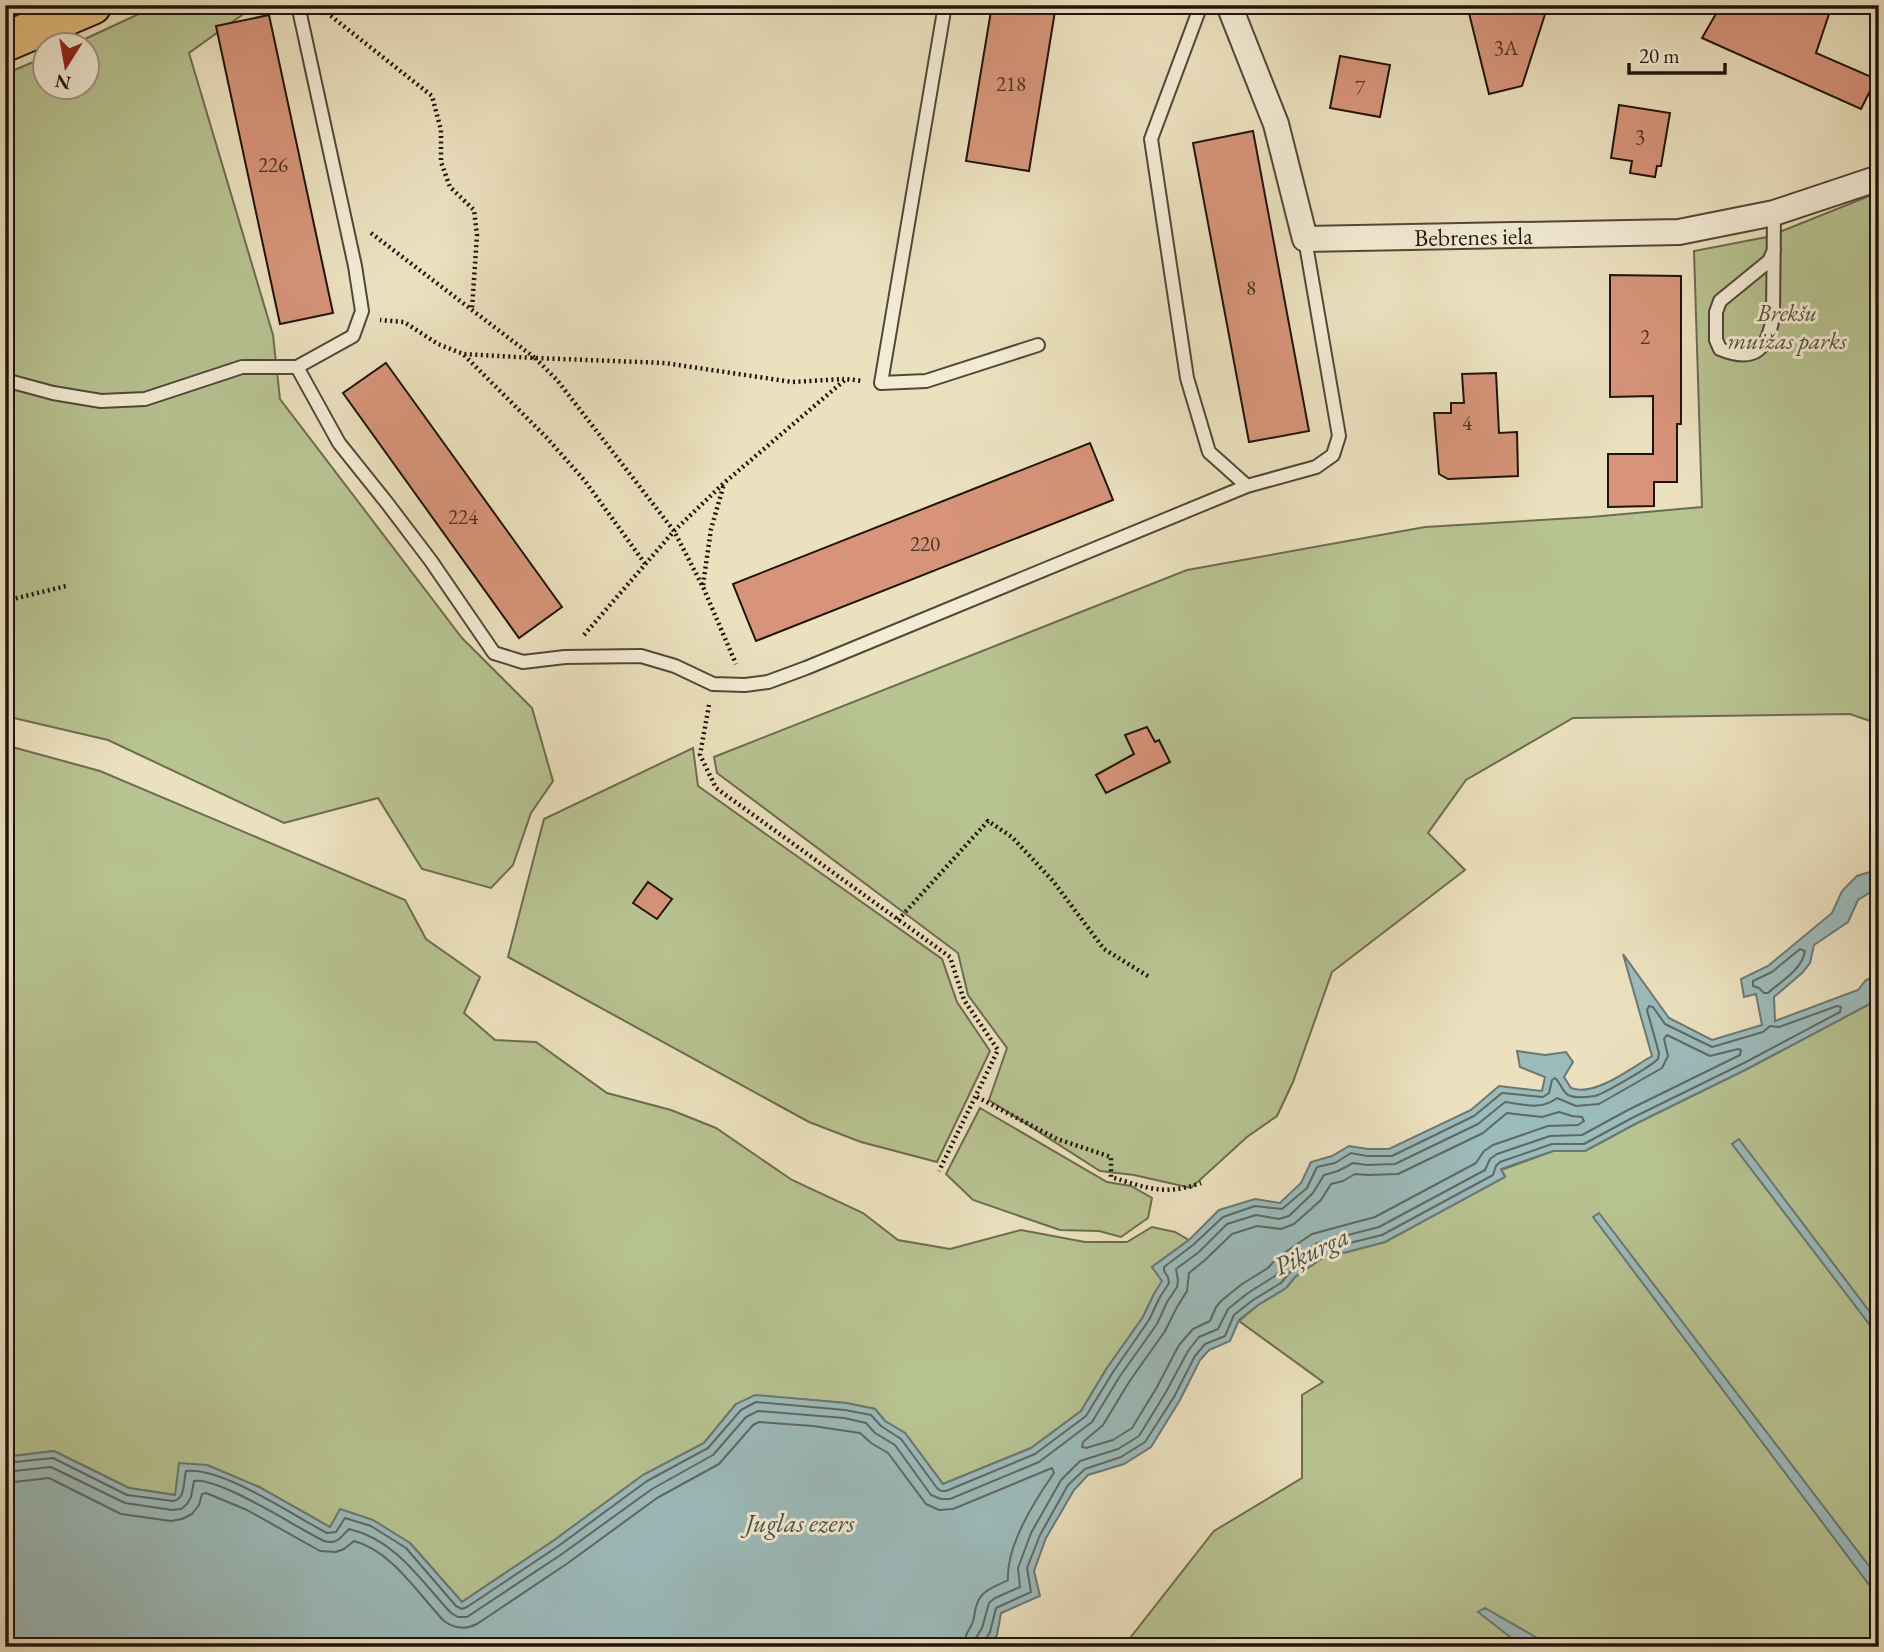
<svg xmlns="http://www.w3.org/2000/svg" width="1884" height="1652" font-family="'EB Garamond',serif">
	<style>
		.green { fill: #b8c392; stroke: #6c6c50; stroke-width: 2 }
		.water { fill: #9cbbbb; stroke: #6a7875; stroke-width: 2 }
		.lines { fill: none; stroke-linecap: round; stroke-linejoin: round }
		.shore { stroke: #5e6864; stroke-width: 2 }
		.building { fill: #d7947a; stroke: #1f140d; stroke-width: 2 }
		.service-casing { stroke: #52473a; stroke-width: 16 }
		.minor-casing { stroke: #52473a; stroke-width: 28 }
		.primary-casing { stroke: #1f140d; stroke-width: 42 }
		.path { stroke: #1f140d; stroke-width: 4.5; stroke-dasharray: 2 3.5; stroke-linecap: butt }
		.service { stroke: #f3ecd5; stroke-width: 12 }
		.minor { stroke: #f3ecd5; stroke-width: 24 }
		.primary { stroke: #e6c080; stroke-width: 38 }
		.labels { text-anchor: middle; dominant-baseline: central; stroke-width: 6; stroke-linejoin: round; paint-order: stroke }
		.number-label { font-size: 21px; fill: #4d3428 }
		.street-label { font-size: 24px; fill: #1f140d; stroke: #f3ecd5 }
		.park-label { font-size: 24px; font-style: italic; fill: #55513c; stroke: #f3ecd5 }
		.water-label { font-size: 26px; font-style: italic; fill: #4b4e4a; stroke: #f3ecd5 }
	</style>
	<rect width="100%" height="100%" fill="#ece1bf"/>
	<filter id="stains"><feTurbulence type="fractalNoise" baseFrequency=".00286" numOctaves="4"/><feColorMatrix values="0 0 0 0 .2 0 0 0 0 .09 0 0 0 0 .02 0 0 0 .5 -.17"/></filter>
	<radialGradient id="worn" r=".72"><stop offset=".6" stop-color="#630" stop-opacity="0"/><stop offset="1" stop-color="#630" stop-opacity=".3"/></radialGradient>
	<path class="green" d="M 158,5 L 256,5 L 189,53 L 273,335 L 280,399 L 462,638 L 532,708 L 553,781 L 531,813 L 513,865 L 491,888 L 422,869 L 378,798 L 284,823 L 108,740 L 5,716 L 5,74 L 45,57 L 46,88 L 88,88 L 88,46 L 72,45 Z
		M 1879,192 L 1879,724 L 1850,714 L 1573,718 L 1466,780 L 1428,833 L 1465,870 L 1332,972 L 1293,1082 L 1277,1116 L 1247,1137 L 1191,1188 L 1134,1175 L 1100,1171 L 989,1100 L 1007,1048 L 968,995 L 958,953 L 717,773 L 714,757 L 1187,570 L 1425,527 L 1591,517 L 1702,507 L 1694,251 L 1767,237 Z
		M 5,745 L 100,771 L 405,900 L 426,939 L 480,977 L 464,1013 L 495,1040 L 536,1042 L 607,1093 L 671,1110 L 716,1128 L 792,1180 L 863,1213 L 898,1240 L 950,1249 L 1021,1230 L 1085,1242 L 1127,1242 L 1152,1227 L 1175,1232 L 1189,1240 L 1152,1267 L 1163,1281 L 1154,1294 L 1143,1317 L 1107,1368 L 1081,1411 L 1031,1448 L 943,1484 L 905,1433 L 885,1421 L 875,1409 L 846,1403 L 786,1398 L 736,1404 L 704,1443 L 643,1475 L 553,1541 L 462,1602 L 410,1543 L 331,1528 L 259,1487 L 207,1465 L 175,1495 L 129,1488 L 54,1451 L 5,1457 Z
		M 693,748 L 698,786 L 942,959 L 957,1002 L 990,1051 L 937,1162 L 861,1142 L 809,1122 L 508,957 L 544,819 Z
		M 1879,999 L 1879,1647 L 1123,1647 L 1214,1531 L 1302,1478 L 1302,1395 L 1323,1382 L 1239,1321 L 1258,1305 L 1286,1288 L 1295,1277 L 1325,1256 L 1347,1252 L 1385,1242 L 1505,1176 L 1501,1170 L 1553,1151 L 1585,1151 L 1635,1124 L 1747,1069 Z
		M 980,1108 L 1107,1182 L 1131,1186 L 1152,1198 L 1148,1218 L 1121,1237 L 1099,1231 L 1060,1230 L 973,1200 L 946,1174 Z"/>
	<path class="water" d="M 1879,869 L 1879,887 L 1858,900 L 1848,922 L 1814,945 L 1810,963 L 1802,973 L 1774,997 L 1775,1021 L 1858,990 L 1866,980 L 1879,974 L 1879,999 L 1747,1069 L 1635,1124 L 1585,1151 L 1553,1151 L 1501,1169 L 1505,1177 L 1385,1242 L 1347,1252 L 1325,1256 L 1295,1277 L 1286,1288 L 1258,1305 L 1239,1320 L 1230,1341 L 1209,1350 L 1200,1360 L 1180,1400 L 1151,1447 L 1124,1464 L 1088,1475 L 1074,1490 L 1046,1538 L 1034,1571 L 1040,1596 L 1001,1613 L 997,1635 L 989,1647 L 5,1647 L 5,1457 L 54,1451 L 129,1488 L 175,1495 L 179,1463 L 207,1465 L 259,1487 L 330,1527 L 340,1509 L 373,1520 L 410,1543 L 462,1602 L 553,1541 L 643,1475 L 704,1443 L 736,1404 L 755,1395 L 846,1403 L 875,1409 L 885,1421 L 905,1433 L 943,1484 L 1031,1448 L 1081,1411 L 1107,1368 L 1143,1317 L 1154,1294 L 1162,1281 L 1152,1267 L 1189,1240 L 1219,1210 L 1255,1199 L 1280,1203 L 1301,1183 L 1311,1162 L 1332,1156 L 1349,1146 L 1368,1149 L 1389,1149 L 1471,1110 L 1499,1086 L 1542,1091 L 1545,1077 L 1520,1067 L 1517,1051 L 1545,1055 L 1566,1052 L 1573,1062 L 1564,1077 L 1571,1088 C 1595,1097 1631,1068 1652,1056 L 1623,954 L 1669,1018 L 1712,1040 L 1762,1025 L 1756,994 L 1744,997 L 1741,979 L 1768,966 L 1832,913 L 1842,891 L 1857,876 Z
		M 1739,1139 L 1879,1324 L 1879,1337 L 1732,1144 Z
		M 1599,1213 L 1879,1579 L 1879,1598 L 1593,1217 Z
		M 1485,1608 L 1553,1647 L 1523,1647 L 1478,1612 Z"/>
	<g class="lines">
		<path class="shore" d="M 1800,949 L 1805,951 C 1802,970 1781,981 1768,993 L 1764,993 L 1759,988 L 1753,986 L 1753,981 L 1772,972 Z
			M 1559,1112 L 1572,1116 L 1582,1117 L 1584,1121 L 1578,1125 L 1548,1126 L 1493,1145 L 1484,1151 L 1476,1163 L 1375,1217 L 1312,1234 L 1278,1257 L 1268,1268 L 1242,1284 L 1221,1301 L 1216,1307 L 1210,1321 L 1193,1329 L 1179,1345 L 1157,1387 L 1132,1428 L 1113,1440 L 1086,1448 L 1082,1447 L 1083,1442 L 1103,1425 L 1129,1382 L 1165,1331 L 1177,1307 L 1187,1291 L 1189,1273 L 1205,1260 L 1232,1234 L 1257,1226 L 1281,1229 L 1294,1224 L 1321,1200 L 1331,1184 L 1343,1181 L 1355,1174 L 1368,1175 L 1398,1174 L 1483,1133 L 1507,1113 L 1542,1117 Z
			M 5,1463 L 53,1458 L 127,1495 L 173,1501 C 186,1499 183,1482 186,1471 C 221,1466 294,1516 327,1533 L 336,1532 L 345,1518 L 371,1526 L 406,1548 L 456,1606 L 462,1609 L 467,1607 L 557,1547 L 647,1481 L 708,1448 L 741,1410 L 756,1402 L 845,1410 L 871,1415 L 881,1426 L 901,1439 L 937,1488 L 941,1491 L 946,1491 L 1035,1454 L 1086,1416 L 1113,1372 L 1149,1320 L 1160,1297 L 1169,1283 L 1168,1277 L 1164,1271 L 1164,1267 L 1193,1245 L 1223,1217 L 1255,1206 L 1282,1209 L 1307,1188 L 1317,1167 L 1335,1163 L 1351,1153 L 1367,1156 L 1392,1156 L 1474,1116 L 1502,1093 L 1543,1097 L 1549,1093 L 1552,1080 L 1555,1078 C 1560,1082 1562,1091 1568,1095 C 1576,1099 1587,1097 1595,1096 C 1605,1093 1650,1067 1658,1059 L 1659,1053 L 1647,1010 L 1649,1006 L 1653,1007 L 1665,1024 L 1712,1047 L 1763,1032 L 1770,1026 L 1779,1027 L 1837,1006 L 1841,1007 L 1840,1012 L 1744,1063 L 1632,1118 L 1584,1144 L 1552,1144 L 1500,1162 L 1496,1166 L 1493,1175 L 1382,1235 L 1321,1250 L 1290,1272 L 1281,1283 L 1253,1300 L 1234,1315 L 1225,1336 L 1205,1344 L 1195,1356 L 1174,1397 L 1145,1442 L 1121,1457 L 1085,1469 L 1068,1485 L 1040,1535 L 1027,1568 L 1031,1592 L 996,1608 L 990,1632 L 984,1642 L 983,1647
			M 5,1472 L 51,1467 L 125,1503 L 172,1510 L 181,1509 L 187,1504 L 191,1497 L 194,1481 C 220,1477 297,1528 324,1541 C 337,1545 341,1537 349,1529 C 396,1540 420,1580 451,1613 L 458,1617 L 467,1617 L 562,1554 L 652,1489 L 713,1455 L 746,1417 L 758,1411 L 844,1418 L 866,1423 L 875,1433 L 895,1445 L 931,1495 L 941,1499 L 950,1499 L 1039,1462 L 1092,1422 L 1120,1376 L 1157,1324 L 1167,1302 L 1177,1287 L 1178,1280 L 1176,1269 L 1199,1252 L 1227,1224 L 1256,1215 L 1279,1219 L 1289,1216 L 1313,1193 L 1324,1175 L 1338,1171 L 1353,1163 L 1367,1165 L 1395,1164 L 1478,1124 L 1505,1102 C 1524,1104 1540,1111 1557,1098 L 1576,1106 L 1599,1104 L 1662,1068 L 1668,1056 L 1664,1039 L 1667,1035 L 1710,1056 L 1738,1049 L 1741,1050 L 1740,1055 L 1628,1110 L 1582,1135 L 1550,1136 L 1497,1154 L 1490,1159 L 1485,1170 L 1379,1227 L 1317,1243 L 1285,1265 L 1275,1276 L 1248,1293 L 1228,1309 L 1218,1329 L 1199,1337 L 1188,1351 L 1166,1392 L 1139,1436 L 1118,1449 L 1080,1461 L 1061,1480 L 1031,1533 L 1018,1568 L 1020,1587 L 995,1598 L 989,1603 L 982,1628 L 976,1638 L 974,1647
			M 5,1483 L 49,1478 L 121,1514 L 171,1521 L 182,1519 L 192,1514 L 199,1505 L 202,1494 L 206,1493 L 247,1510 L 320,1551 L 336,1552 L 344,1549 L 354,1541 C 392,1551 418,1594 444,1621 C 455,1629 465,1630 477,1624 L 568,1563 L 657,1498 L 719,1464 L 753,1425 L 759,1422 L 813,1426 L 860,1433 L 871,1443 L 888,1453 L 926,1504 L 939,1510 L 953,1509 L 1052,1468 L 1054,1473 C 1035,1500 1006,1546 1008,1580 C 996,1587 982,1589 977,1604 C 974,1611 975,1619 971,1626 C 967,1633 964,1638 964,1647"/>
	</g>
	<path class="building" d="M 992,5 L 1056,5 L 1029,171 L 966,161 Z
		M 1467,5 L 1548,5 L 1522,86 L 1489,94 Z
		M 1721,5 L 1832,5 L 1816,53 L 1876,79 L 1861,109 L 1702,38 Z
		M 269,15 L 333,313 L 280,324 L 216,26 Z
		M 1340,56 L 1390,65 L 1380,117 L 1330,108 Z
		M 1619,105 L 1670,113 L 1661,166 L 1657,166 L 1655,177 L 1630,173 L 1632,161 L 1611,158 Z
		M 1253,131 L 1309,431 L 1249,442 L 1193,143 Z
		M 1610,275 L 1681,276 L 1681,424 L 1677,424 L 1677,482 L 1654,482 L 1654,506 L 1608,507 L 1608,454 L 1653,454 L 1653,396 L 1610,397 Z
		M 386,363 L 562,607 L 519,638 L 343,393 Z
		M 1496,373 L 1499,433 L 1517,432 L 1518,476 L 1448,479 L 1439,474 L 1434,413 L 1451,413 L 1451,403 L 1464,403 L 1462,374 Z
		M 1090,443 L 1113,500 L 756,641 L 733,584 Z
		M 1147,727 L 1155,742 L 1159,740 L 1170,762 L 1106,793 L 1096,775 L 1134,754 L 1125,735 Z
		M 648,882 L 672,899 L 657,919 L 633,903 Z"/>
	<g class="lines">
		<g class="service-casing">
			<path id="service" d="M 945,5 L 881,383 L 926,381 L 1038,345
				M 1201,5 L 1151,139 L 1187,378 L 1209,452 L 1247,486 L 1316,467 L 1333,455 L 1339,436 L 1305,239
				M 1774,250 L 1769,261 L 1720,301 L 1716,312 L 1716,340 L 1720,349 C 1754,363 1768,350 1773,316 L 1774,213
				M 297,367 L 339,443 L 387,503 L 431,561 L 494,653 L 523,662 L 565,657 L 641,656 L 675,666 L 713,684 L 745,685 L 768,682 L 806,668 L 1247,486
				M 5,380 L 53,393 L 101,401 L 145,399 L 242,367 L 297,367 L 353,336 L 362,311 L 355,266 L 298,5"/>
		</g>
		<g class="minor-casing">
			<g id="minor">
				<path id="s1" d="M 1229,5 L 1276,124 L 1305,239 L 1679,232 L 1774,213 L 1879,178"/>
			</g>
		</g>
		<g class="primary-casing">
			<path id="primary" d="M 5,42 L 92,5"/>
		</g>
		<path class="path" d="M 322,9 L 432,96 L 441,130 L 441,162 L 450,187 L 474,210 L 477,235 L 472,309
			M 371,233 L 535,358 L 463,354 L 438,344 L 404,322 L 380,320
			M 464,355 L 547,438 L 585,481 L 646,565
			M 535,358 L 557,380 L 674,531 L 703,587 L 736,664
			M 536,358 L 665,363 L 792,382 L 844,379
			M 703,585 L 711,529 L 724,484
			M 5,601 L 66,586
			M 584,635 L 674,531 L 724,483 L 846,379 L 862,381
			M 709,705 L 700,755 L 716,788 L 950,957 L 964,1000 L 998,1050 L 939,1171
			M 898,920 L 988,821 L 1012,837 L 1053,881 L 1104,949 L 1151,978
			M 977,1097 L 1057,1139 L 1111,1157 L 1111,1177 C 1148,1188 1163,1196 1201,1183"/>
		<use href="#service" class="service"/>
		<use href="#minor" class="minor"/>
		<use href="#primary" class="primary"/>
	</g>
	<g class="labels">
		<g class="number-label">
			<text x="1506" y="47">3A</text>
			<text x="1011" y="83">218</text>
			<text x="1360" y="87">7</text>
			<text x="1640" y="136">3</text>
			<text x="273" y="164">226</text>
			<text x="1251" y="287">8</text>
			<text x="1645" y="336">2</text>
			<text x="1467" y="422">4</text>
			<text x="463" y="516">224</text>
			<text x="925" y="543">220</text>
		</g>
		<g class="street-label">
			<text stroke="none"><textPath href="#s1" startOffset="415">Bebrenes iela</textPath></text>
		</g>
		<g class="park-label">
			<text x="1787" y="312">Brekšu<tspan x="1787" dy="28">muižas parks</tspan></text>
		</g>
		<g class="water-label">
			<text transform="translate(1311 1251) rotate(-25)">Piķurga</text>
			<text x="800" y="1523">Juglas ezers</text>
		</g>
	</g>
	<rect width="1884" height="1652" fill="none" stroke="#ece1bf" stroke-width="28"/>
	<rect x="7" y="7" width="1870" height="1638" fill="none" stroke="#1f140d" stroke-width="3.5"/>
	<rect x="14" y="14" width="1856" height="1624" fill="none" stroke="#1f140d" stroke-width="2"/>
	<g transform="translate(66 66) rotate(191)"><circle r="33" fill="#f3ecd5" stroke="#9e9685" stroke-width="2"/>
	<path d="M0-5L12 26L0 18L-12 26Z" fill="#8f2418"/>
	<text y="-10" font-size="19" font-weight="bold" text-anchor="middle" fill="#1f140d">N</text>
	</g>
	<path d="M1629 63v10h96v-10" fill="none" stroke="#1f140d" stroke-width="3.5"/>
	<text x="1639" y="63" font-size="21" fill="#1f140d" stroke="#f3ecd5" stroke-width="5" paint-order="stroke">20 m</text>
	<rect width="100%" height="100%" filter="url(#stains)"/>
	<rect width="100%" height="100%" fill="url(#worn)"/>
</svg>
